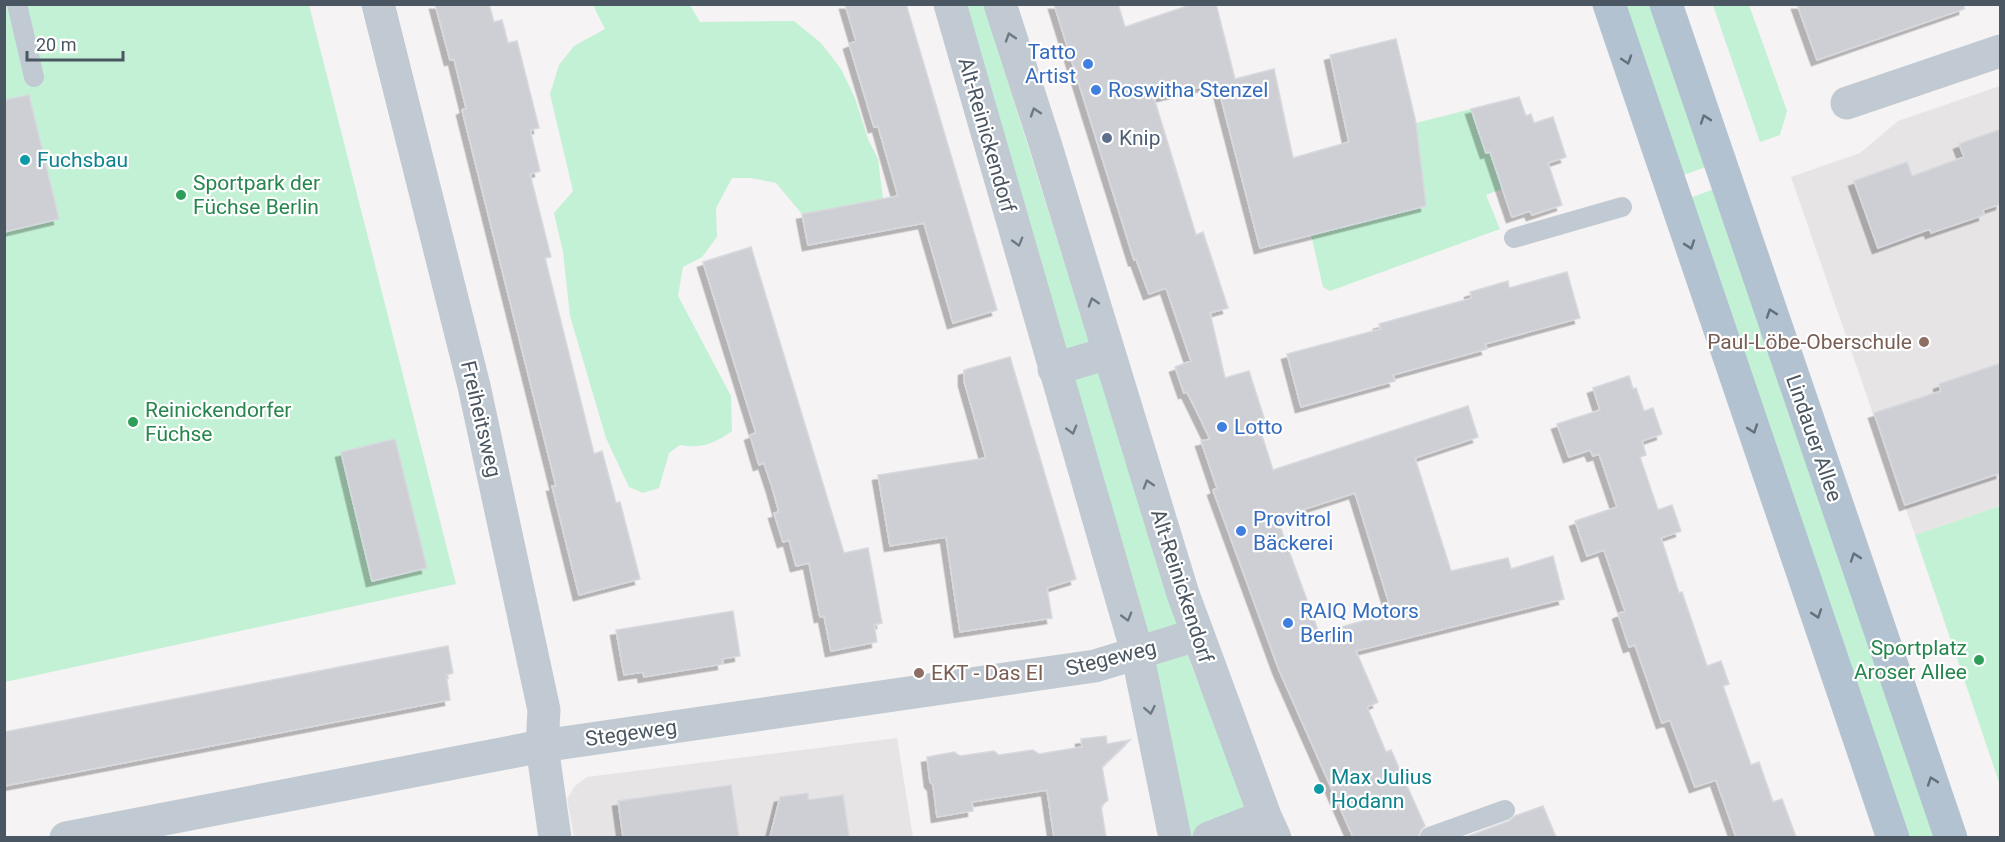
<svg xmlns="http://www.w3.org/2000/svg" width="2005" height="842" font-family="Roboto,sans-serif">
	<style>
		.education { fill: #e6e4e5 }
		.green { fill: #c3f1d5 }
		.building { fill: #cdcfd5; stroke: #d7d9de; stroke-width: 1.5; fill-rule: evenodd; filter: url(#shadow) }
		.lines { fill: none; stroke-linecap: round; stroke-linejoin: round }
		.service { stroke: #c1cad2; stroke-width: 20 }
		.minor { stroke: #c1cad2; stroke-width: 33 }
		.primary { stroke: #b3c2d1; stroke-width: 33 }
		.oneway { stroke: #6e7983 }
		.oneway2 { stroke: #64717d }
		.shop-dot { fill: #3f7fe0; stroke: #fff; stroke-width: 2 }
		.service-dot { fill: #5c6f8a; stroke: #fff; stroke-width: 2 }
		.culture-dot { fill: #0f9aa8; stroke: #fff; stroke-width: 2 }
		.leisure-dot { fill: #2e9e5b; stroke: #fff; stroke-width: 2 }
		.education-dot { fill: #8d6e63; stroke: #fff; stroke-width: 2 }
		.labels { text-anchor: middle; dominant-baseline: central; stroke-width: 4.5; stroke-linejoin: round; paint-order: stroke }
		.shop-label { font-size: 21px; fill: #366cbe; stroke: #fff; text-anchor: start }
		.street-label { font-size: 21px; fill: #4a5661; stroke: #fff }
		.service-label { font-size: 21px; fill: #4e5e75; stroke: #fff; text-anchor: start }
		.culture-label { font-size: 21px; fill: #0d838f; stroke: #fff; text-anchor: start }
		.leisure-label { font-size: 21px; fill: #27864d; stroke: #fff; text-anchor: start }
		.education-label { font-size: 21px; fill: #785e54; stroke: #fff; text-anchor: end }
	</style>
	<defs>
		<filter id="shadow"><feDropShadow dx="-5.5" dy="5.5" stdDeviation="0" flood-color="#0004"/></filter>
	</defs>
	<rect width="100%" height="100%" fill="#f5f3f3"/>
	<path class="education" d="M 2000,86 L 2000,506 L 1915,535 L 1791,177 L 1860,153 L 1898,121 Z
		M 897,738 L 913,837 L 574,837 L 567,799 L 575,786 L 587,777 Z"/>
	<path class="green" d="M 4,5 L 309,5 L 456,584 L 5,682 Z
		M 593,5 L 690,5 L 700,22 L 794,21 L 821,43 L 841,69 L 855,98 L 868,139 L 878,159 L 883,199 L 802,214 L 776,183 L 751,178 L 732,178 L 716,208 L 717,237 L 702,257 L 683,267 L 678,296 L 731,396 L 732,431 C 715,443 701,449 680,445 L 669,453 L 659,488 L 643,493 L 629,487 L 606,438 L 570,316 L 563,252 L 554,213 L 573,191 L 550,94 L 559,65 L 574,46 L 605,29 Z
		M 961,5 L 984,5 L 1160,570 L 1193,670 L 1261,837 L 1187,837 Z
		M 1625,5 L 1650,5 L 1706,167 L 1683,175 Z
		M 1713,5 L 1749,5 L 1787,111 L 1780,135 L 1760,142 Z
		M 1471,109 L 1486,153 L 1498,149 L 1504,168 L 1496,170 L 1502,189 L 1486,195 L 1500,229 L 1330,291 L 1323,287 L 1311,235 L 1416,123 Z
		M 1714,189 L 1934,837 L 1908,837 L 1690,198 Z
		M 2000,506 L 2000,785 L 1915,535 Z"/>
	<path class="building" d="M 435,4 L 489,4 L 494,22 L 502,20 L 508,43 L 517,41 L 539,128 L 530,130 L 540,171 L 530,174 L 551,257 L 545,258 L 594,454 L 602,451 L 616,503 L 620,502 L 640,579 L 579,595 L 552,486 L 556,486 L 462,110 L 466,108 L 454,59 L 450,60 Z
		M 845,4 L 906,4 L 997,310 L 953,323 L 924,223 L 808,245 L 802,214 L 898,196 L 878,126 L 874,127 L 849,44 L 856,41 Z
		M 1054,4 L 1118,4 L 1125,27 L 1193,4 L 1216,4 L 1235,79 L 1274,69 L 1293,158 L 1349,142 L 1330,55 L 1396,39 L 1416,123 L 1426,206 L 1260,248 L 1217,83 L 1154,98 L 1196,235 L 1203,232 L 1228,308 L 1210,313 L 1225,378 L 1249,371 L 1265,421 L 1258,423 L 1273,470 L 1468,406 L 1478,437 L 1415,458 L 1451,571 L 1508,558 L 1511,569 L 1553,556 L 1564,599 L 1356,651 L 1378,702 L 1367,707 L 1386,752 L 1391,750 L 1425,826 L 1421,830 L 1418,837 L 1353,837 L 1279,670 L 1213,490 L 1217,488 L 1201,441 L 1210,439 L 1187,392 L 1184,393 L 1175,367 L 1191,361 L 1166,288 L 1149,294 L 1136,259 L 1134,260 ZM 1355,493 L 1392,613 L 1319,633 L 1277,518 Z
		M 1797,4 L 1964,4 L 1964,9 L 1817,60 Z
		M 29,95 L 59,219 L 4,232 L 4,100 Z
		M 1519,97 L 1526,116 L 1531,114 L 1534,123 L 1553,117 L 1566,157 L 1548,163 L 1562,205 L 1532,215 L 1530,211 L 1512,217 L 1490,152 L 1486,153 L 1471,109 Z
		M 2001,129 L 2001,204 L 1983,210 L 1984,215 L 1931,233 L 1930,229 L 1878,248 L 1854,181 L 1907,162 L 1912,176 L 1964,157 L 1959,144 Z
		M 751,247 L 844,553 L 868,548 L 882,623 L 874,625 L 877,642 L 831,651 L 824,616 L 820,617 L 809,563 L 796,566 L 789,540 L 783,542 L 774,513 L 779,512 L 772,487 L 764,463 L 759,465 L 750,435 L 756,433 L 703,262 Z
		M 1567,272 L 1580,318 L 1485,344 L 1487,349 L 1393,375 L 1395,381 L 1301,407 L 1287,354 L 1381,329 L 1379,324 L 1472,298 L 1470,292 L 1508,281 L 1509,288 Z
		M 1010,357 L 1076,579 L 1047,588 L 1052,618 L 960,632 L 946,537 L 890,546 L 878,475 L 986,458 L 964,381 L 964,370 Z
		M 2001,363 L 2001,473 L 1905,505 L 1874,413 L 1941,391 L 1939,384 Z
		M 1629,376 L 1633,389 L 1636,388 L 1644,411 L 1653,408 L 1662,434 L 1642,441 L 1646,455 L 1640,457 L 1658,510 L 1672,505 L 1681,531 L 1661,538 L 1679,593 L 1682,592 L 1707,666 L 1721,661 L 1729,684 L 1723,686 L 1751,765 L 1759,762 L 1773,802 L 1782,799 L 1796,837 L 1736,837 L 1716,780 L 1695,787 L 1670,720 L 1662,723 L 1635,645 L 1629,647 L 1618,614 L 1625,611 L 1604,550 L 1587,556 L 1575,521 L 1617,507 L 1599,454 L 1593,456 L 1590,450 L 1569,457 L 1557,424 L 1600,410 L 1593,388 Z
		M 395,439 L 427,568 L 372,581 L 341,452 Z
		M 733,611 L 740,656 L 722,659 L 723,664 L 644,677 L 643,672 L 624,675 L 616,630 Z
		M 448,646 L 453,673 L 446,675 L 450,700 L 4,786 L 4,732 Z
		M 1106,736 L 1107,744 L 1130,740 L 1102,767 L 1108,800 L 1101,806 L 1106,837 L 1054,837 L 1047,790 L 972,802 L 973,811 L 937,817 L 933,785 L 930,782 L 927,757 L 954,752 L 960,756 L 994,751 L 999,755 L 1033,750 L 1039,754 L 1082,747 L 1081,739 Z
		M 731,785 L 739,837 L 623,837 L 618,801 Z
		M 808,793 L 808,800 L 843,795 L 849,837 L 770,837 L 780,797 Z
		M 1543,806 L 1556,837 L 1466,837 L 1509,821 L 1515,816 Z"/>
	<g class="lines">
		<path class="service" d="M 17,4 L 34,77
			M 1514,238 L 1622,207
			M 1430,837 L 1505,810"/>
		<path class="minor" d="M 378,4 L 474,386 L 544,710 L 542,746 L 555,838
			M 950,4 L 1137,652 L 1175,838
			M 1000,4 L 1044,140 L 1183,594 L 1265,816 L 1275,838
			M 1847,103 L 2000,51
			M 1054,369 L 1109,353
			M 66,838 L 542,746 L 1095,666 L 1196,635
			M 1209,838 L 1265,816"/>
		<path class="primary" d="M 1609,4 L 1893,838
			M 1666,4 L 1951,838"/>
	</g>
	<defs><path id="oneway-chevron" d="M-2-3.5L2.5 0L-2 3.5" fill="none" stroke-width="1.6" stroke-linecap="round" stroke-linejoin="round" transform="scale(1.5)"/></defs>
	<g class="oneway">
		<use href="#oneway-chevron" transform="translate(1010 37) rotate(-108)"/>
		<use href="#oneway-chevron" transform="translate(1035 112) rotate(-108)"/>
		<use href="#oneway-chevron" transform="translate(1018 242) rotate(74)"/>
		<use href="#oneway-chevron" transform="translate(1093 302) rotate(-107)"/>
		<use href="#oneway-chevron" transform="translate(1072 430) rotate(74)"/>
		<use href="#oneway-chevron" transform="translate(1148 484) rotate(-107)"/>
		<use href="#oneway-chevron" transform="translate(1127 617) rotate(74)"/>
		<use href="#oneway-chevron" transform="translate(1150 710) rotate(79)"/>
	</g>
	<g class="oneway2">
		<use href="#oneway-chevron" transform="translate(1627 60) rotate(72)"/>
		<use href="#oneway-chevron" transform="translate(1705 119) rotate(-109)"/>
		<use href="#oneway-chevron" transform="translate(1690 245) rotate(71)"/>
		<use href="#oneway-chevron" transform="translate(1771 313) rotate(-109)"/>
		<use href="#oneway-chevron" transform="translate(1753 429) rotate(71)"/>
		<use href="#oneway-chevron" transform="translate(1855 557) rotate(-109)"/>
		<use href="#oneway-chevron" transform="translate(1817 614) rotate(71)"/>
		<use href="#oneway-chevron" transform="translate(1932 781) rotate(-109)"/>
	</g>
	<g class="shop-dot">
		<circle cx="1088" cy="64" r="6"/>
		<circle cx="1096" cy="90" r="6"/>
		<circle cx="1222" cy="427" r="6"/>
		<circle cx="1241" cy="531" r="6"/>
		<circle cx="1288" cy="623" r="6"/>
	</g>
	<circle class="service-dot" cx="1107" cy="138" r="6"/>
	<g class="culture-dot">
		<circle cx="25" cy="160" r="6"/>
		<circle cx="1319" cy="789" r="6"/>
	</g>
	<g class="leisure-dot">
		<circle cx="181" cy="195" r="6"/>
		<circle cx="133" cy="422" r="6"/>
		<circle cx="1979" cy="660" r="6"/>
	</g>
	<g class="education-dot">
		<circle cx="1924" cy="342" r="6"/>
		<circle cx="919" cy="673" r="6"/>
	</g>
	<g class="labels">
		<g class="shop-label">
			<text x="1076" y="52" text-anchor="end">Tatto<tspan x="1076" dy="24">Artist</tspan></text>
			<text x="1108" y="90">Roswitha Stenzel</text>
			<text x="1234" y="427">Lotto</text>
			<text x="1253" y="519">Provitrol<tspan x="1253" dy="24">Bäckerei</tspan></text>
			<text x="1300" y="611">RAIQ Motors<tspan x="1300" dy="24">Berlin</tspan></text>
		</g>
		<g class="street-label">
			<text transform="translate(987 135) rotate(74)">Alt-Reinickendorf</text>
			<text transform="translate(481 419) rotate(77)">Freiheitsweg</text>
			<text transform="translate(1814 438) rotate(71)">Lindauer Allee</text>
			<text transform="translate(1182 586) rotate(72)">Alt-Reinickendorf</text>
			<text transform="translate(1111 658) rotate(-14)">Stegeweg</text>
			<text transform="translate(631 733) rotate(-8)">Stegeweg</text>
		</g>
		<g class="service-label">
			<text x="1119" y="138">Knip</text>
		</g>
		<g class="culture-label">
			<text x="37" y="160">Fuchsbau</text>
			<text x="1331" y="777">Max Julius<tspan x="1331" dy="24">Hodann</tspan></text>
		</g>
		<g class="leisure-label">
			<text x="193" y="183">Sportpark der<tspan x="193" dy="24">Füchse Berlin</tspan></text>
			<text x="145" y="410">Reinickendorfer<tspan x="145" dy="24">Füchse</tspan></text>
			<text x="1967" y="648" text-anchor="end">Sportplatz<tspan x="1967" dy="24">Aroser Allee</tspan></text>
		</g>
		<g class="education-label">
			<text x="1912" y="342">Paul-Löbe-Oberschule</text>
			<text x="931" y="673" text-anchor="start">EKT - Das EI</text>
		</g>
	</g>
	<rect width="2005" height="842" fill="none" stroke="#4a5661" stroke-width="12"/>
	<path d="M27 51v9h96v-9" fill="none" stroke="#4a5661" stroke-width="3"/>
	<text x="36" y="51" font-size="18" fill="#4a5661" stroke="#ffffff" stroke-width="4.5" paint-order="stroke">20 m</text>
</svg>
